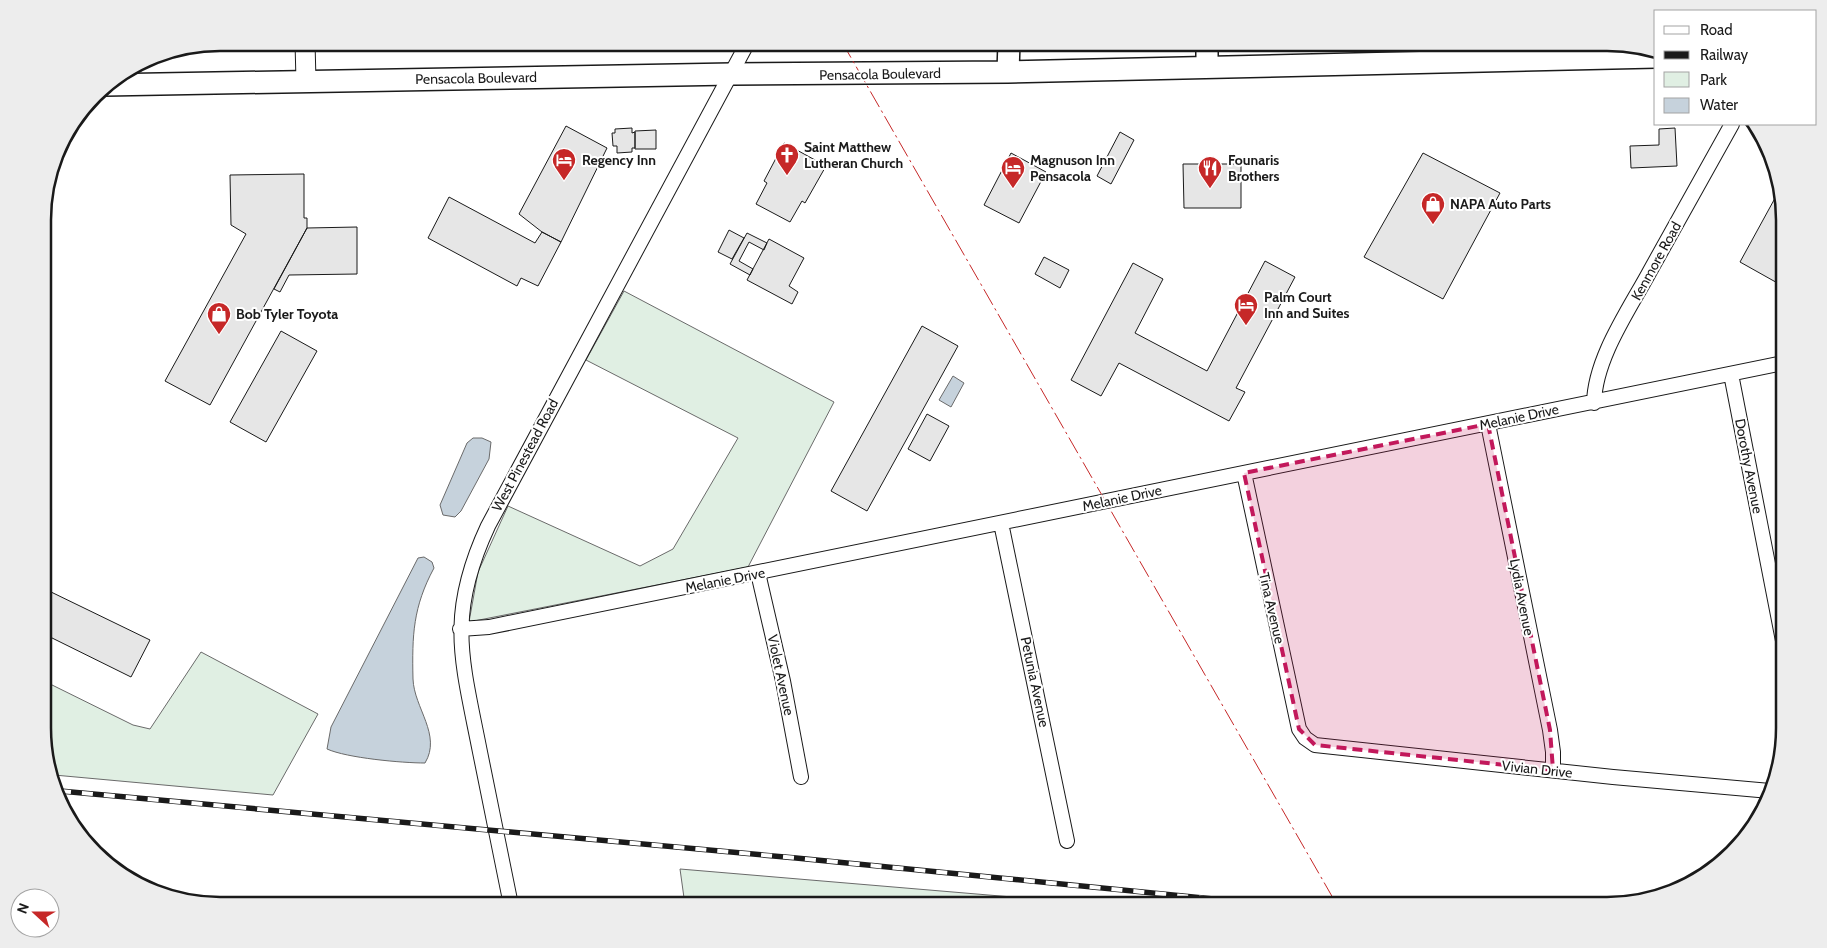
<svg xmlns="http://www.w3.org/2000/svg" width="1827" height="948" font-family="Cabin,sans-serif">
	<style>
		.green { fill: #e0efe3; stroke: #6a6a6a }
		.water { fill: #c6d2dc; stroke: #6a6a6a }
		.building { fill: #e6e6e6; stroke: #1a1a1a }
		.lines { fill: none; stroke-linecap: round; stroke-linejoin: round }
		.minor-casing { stroke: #1a1a1a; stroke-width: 16 }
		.secondary-casing { stroke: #1a1a1a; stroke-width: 21 }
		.primary-casing { stroke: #1a1a1a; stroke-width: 24 }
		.minor { stroke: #fff; stroke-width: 14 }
		.secondary { stroke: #fff; stroke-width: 19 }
		.primary { stroke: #fff; stroke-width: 21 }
		.rail-casing { stroke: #1a1a1a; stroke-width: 5.5 }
		.rail { stroke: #fff; stroke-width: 4; stroke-dasharray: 11; stroke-linecap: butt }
		.power { stroke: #c62828; stroke-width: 1; stroke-dasharray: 18 4 2.5 4; stroke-linecap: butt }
		.marked { fill: #c2185b; fill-opacity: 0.2; stroke: #c2185b; stroke-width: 4; stroke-dasharray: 10 6; stroke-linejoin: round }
		.labels { text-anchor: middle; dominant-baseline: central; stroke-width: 4; stroke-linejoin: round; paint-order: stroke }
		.street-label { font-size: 14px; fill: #1a1a1a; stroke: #fff }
		.poi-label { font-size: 14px; font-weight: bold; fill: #1a1a1a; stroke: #fff; text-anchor: start }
		.rim { fill: none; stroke: #1a1a1a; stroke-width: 2.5 }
	</style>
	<rect width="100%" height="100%" fill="#fff"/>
	<path class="green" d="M 624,291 L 834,402 L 748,567 L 469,622 L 478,572 L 508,506 L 640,566 L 673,549 L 738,438 L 586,360 Z
		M 201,652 L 318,714 L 273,795 L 54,775 L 44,751 L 44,681 L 133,725 L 150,729 Z
		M 680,869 L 1107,905 L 685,905 Z"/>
	<path class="water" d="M 953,376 L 964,383 L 951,407 L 939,400 Z
		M 473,438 L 482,438 L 491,442 L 489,459 L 461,511 L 455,517 L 443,515 L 440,505 L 467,443 Z
		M 424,557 L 432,562 L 434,568 C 413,607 412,635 413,679 C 414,708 442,735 425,763 C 402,763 347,758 327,749 L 331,727 L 418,558 Z"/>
	<path class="building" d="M 566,126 L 607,148 L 561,242 L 542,232 L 519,214 Z
		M 632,128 L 632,133 L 635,132 L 635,148 L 632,148 L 632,152 L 617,153 L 617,146 L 613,146 L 612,133 L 615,133 L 615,129 Z
		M 1675,128 L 1677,166 L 1631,168 L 1630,146 L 1659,145 L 1659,129 Z
		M 656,130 L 656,149 L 635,149 L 635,131 Z
		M 1120,132 L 1134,140 L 1111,184 L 1097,176 Z
		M 784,143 L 826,166 L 805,203 L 802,201 L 790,222 L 756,204 L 767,183 L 764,181 Z
		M 1011,153 L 1046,172 L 1019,223 L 984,205 Z
		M 1423,153 L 1500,193 L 1443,299 L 1364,257 Z
		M 1183,164 L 1241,164 L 1241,208 L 1184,208 Z
		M 304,174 L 304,218 L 307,218 L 307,228 L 210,405 L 165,381 L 246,234 L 231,225 L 230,175 Z
		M 1780,189 L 1783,197 L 1781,285 L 1740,262 Z
		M 449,197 L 535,243 L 542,232 L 561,242 L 538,286 L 521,278 L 517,286 L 428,238 Z
		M 357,227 L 357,274 L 289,275 L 280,292 L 274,289 L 307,228 Z
		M 729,230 L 744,238 L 732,259 L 718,252 Z
		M 747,233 L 767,243 L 764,250 L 749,242 L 739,261 L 753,269 L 750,275 L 730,264 Z
		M 769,239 L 804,258 L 789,286 L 798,292 L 792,304 L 747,280 Z
		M 1044,257 L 1069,270 L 1060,288 L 1035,274 Z
		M 1265,261 L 1295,277 L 1236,388 L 1245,392 L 1229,421 L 1119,363 L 1101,396 L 1071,380 L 1133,263 L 1163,279 L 1135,333 L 1207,371 Z
		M 922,326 L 958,346 L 867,511 L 831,491 Z
		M 281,331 L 317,351 L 266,442 L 230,422 Z
		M 927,414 L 949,426 L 930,461 L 908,449 Z
		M 49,591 L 150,640 L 131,677 L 44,634 L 44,601 Z"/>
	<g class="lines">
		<g class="minor-casing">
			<path id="minor" d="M 1731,374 L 1784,646
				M 1594,403 C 1595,358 1629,310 1650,271 C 1677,222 1705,173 1732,124
				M 1488,424 L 1550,730 L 1553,752 L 1553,770
				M 1244,473 L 1299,729 L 1305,738 L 1315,745 L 1613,777 L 1770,791
				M 1001,523 L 1067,841
				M 758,573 L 783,681 L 801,777
				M 460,629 L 489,627 L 1783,363
				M 511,905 C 501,854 490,803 480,752 C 462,660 446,616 488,526 L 748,42"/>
		</g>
		<g class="secondary-casing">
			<path id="secondary" d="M 305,42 L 306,81"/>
		</g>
		<g class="primary-casing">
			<path id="primary" d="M 1207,42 L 1207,67
				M 1008,72 L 1009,42
				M 105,85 L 732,74 L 1008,72 L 1656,57"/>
		</g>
		<use href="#minor" class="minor"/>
		<use href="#secondary" class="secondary"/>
		<use href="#primary" class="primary"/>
		<g class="rail-casing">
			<path id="rail" d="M 60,791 L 796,858 L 1275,905"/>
		</g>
		<use href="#rail" class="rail"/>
		<path class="power" d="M 842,42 L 1337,905"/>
	</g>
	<path class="marked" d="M 1488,424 L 1550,730 L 1553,770 L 1315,745 L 1299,729 L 1244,473 Z"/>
	<defs>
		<g id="church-pin" transform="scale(1.25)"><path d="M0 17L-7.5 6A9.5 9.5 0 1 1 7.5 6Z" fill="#c62828" stroke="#fff"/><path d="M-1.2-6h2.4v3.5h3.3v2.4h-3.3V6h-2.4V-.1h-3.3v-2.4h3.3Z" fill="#fff"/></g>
		<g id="hotel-pin" transform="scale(1.25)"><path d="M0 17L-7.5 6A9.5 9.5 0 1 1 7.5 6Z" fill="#c62828" stroke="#fff"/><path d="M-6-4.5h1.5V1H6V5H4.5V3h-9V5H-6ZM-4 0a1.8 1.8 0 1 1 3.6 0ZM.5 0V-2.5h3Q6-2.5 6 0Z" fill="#fff"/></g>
		<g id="restaurant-pin" transform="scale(1.25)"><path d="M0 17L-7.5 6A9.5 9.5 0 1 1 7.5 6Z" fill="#c62828" stroke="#fff"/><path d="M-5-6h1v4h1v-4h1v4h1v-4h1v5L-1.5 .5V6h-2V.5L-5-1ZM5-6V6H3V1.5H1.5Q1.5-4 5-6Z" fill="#fff"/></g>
		<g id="shop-pin" transform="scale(1.25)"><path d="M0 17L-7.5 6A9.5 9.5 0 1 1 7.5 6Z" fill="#c62828" stroke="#fff"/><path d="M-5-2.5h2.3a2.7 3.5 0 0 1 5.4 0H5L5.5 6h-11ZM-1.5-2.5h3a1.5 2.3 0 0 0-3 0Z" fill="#fff"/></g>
	</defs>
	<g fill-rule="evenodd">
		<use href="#church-pin" x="787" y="155"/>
		<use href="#hotel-pin" x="564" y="160"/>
		<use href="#hotel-pin" x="1013" y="168"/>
		<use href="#restaurant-pin" x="1210" y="168"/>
		<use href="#shop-pin" x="1433" y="204"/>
		<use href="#hotel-pin" x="1246" y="305"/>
		<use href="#shop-pin" x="219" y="314"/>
	</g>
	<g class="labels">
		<g class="street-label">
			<text transform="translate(880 74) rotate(-1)">Pensacola Boulevard</text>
			<text transform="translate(476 78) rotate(-1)">Pensacola Boulevard</text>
			<text transform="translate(1656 261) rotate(-61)">Kenmore Road</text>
			<text transform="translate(1519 417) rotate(-12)">Melanie Drive</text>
			<text transform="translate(525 455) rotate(-62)">West Pinestead Road</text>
			<text transform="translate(1749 466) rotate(79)">Dorothy Avenue</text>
			<text transform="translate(1122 498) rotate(-12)">Melanie Drive</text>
			<text transform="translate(725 580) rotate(-11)">Melanie Drive</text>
			<text transform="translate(1522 597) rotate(79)">Lydia Avenue</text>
			<text transform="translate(1272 608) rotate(77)">Tina Avenue</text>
			<text transform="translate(781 675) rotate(78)">Violet Avenue</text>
			<text transform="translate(1035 682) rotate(78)">Petunia Avenue</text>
			<text transform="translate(1537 769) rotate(6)">Vivian Drive</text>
		</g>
		<g class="poi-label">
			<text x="804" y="147">Saint Matthew<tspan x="804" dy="16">Lutheran Church</tspan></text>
			<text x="582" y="160">Regency Inn</text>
			<text x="1030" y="160">Magnuson Inn<tspan x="1030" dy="16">Pensacola</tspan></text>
			<text x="1228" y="160">Founaris<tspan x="1228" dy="16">Brothers</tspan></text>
			<text x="1450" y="204">NAPA Auto Parts</text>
			<text x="1264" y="297">Palm Court<tspan x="1264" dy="16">Inn and Suites</tspan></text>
			<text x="236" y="314">Bob Tyler Toyota</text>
		</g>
	</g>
	<path d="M0 0H1827V948H0ZM220 51H1607A169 169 0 0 1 1776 220V728A169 169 0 0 1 1607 897H220A169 169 0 0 1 51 728V220A169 169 0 0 1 220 51Z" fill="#ededed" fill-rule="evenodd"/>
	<path class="rim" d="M220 51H1607A169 169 0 0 1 1776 220V728A169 169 0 0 1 1607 897H220A169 169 0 0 1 51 728V220A169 169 0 0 1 220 51Z"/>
	<rect x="1654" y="10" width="162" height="115" fill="#ffffff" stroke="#a3a3a3"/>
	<rect x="1664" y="26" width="25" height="8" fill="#ffffff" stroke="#a3a3a3"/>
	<text x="1700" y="35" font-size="15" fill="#1a1a1a">Road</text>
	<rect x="1664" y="51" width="25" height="8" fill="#1a1a1a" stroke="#a3a3a3"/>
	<text x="1700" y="60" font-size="15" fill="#1a1a1a">Railway</text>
	<rect x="1664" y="72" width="25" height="15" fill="#e0efe3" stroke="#a3a3a3"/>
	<text x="1700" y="85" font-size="15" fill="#1a1a1a">Park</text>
	<rect x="1664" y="98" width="25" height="15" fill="#c6d2dc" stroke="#a3a3a3"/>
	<text x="1700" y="110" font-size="15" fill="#1a1a1a">Water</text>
	<g transform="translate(35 913) rotate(291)"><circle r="24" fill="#ffffff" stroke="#a3a3a3"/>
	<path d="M0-4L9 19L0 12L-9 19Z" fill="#c62828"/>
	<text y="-8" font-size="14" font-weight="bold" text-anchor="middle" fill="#1a1a1a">N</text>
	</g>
</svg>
